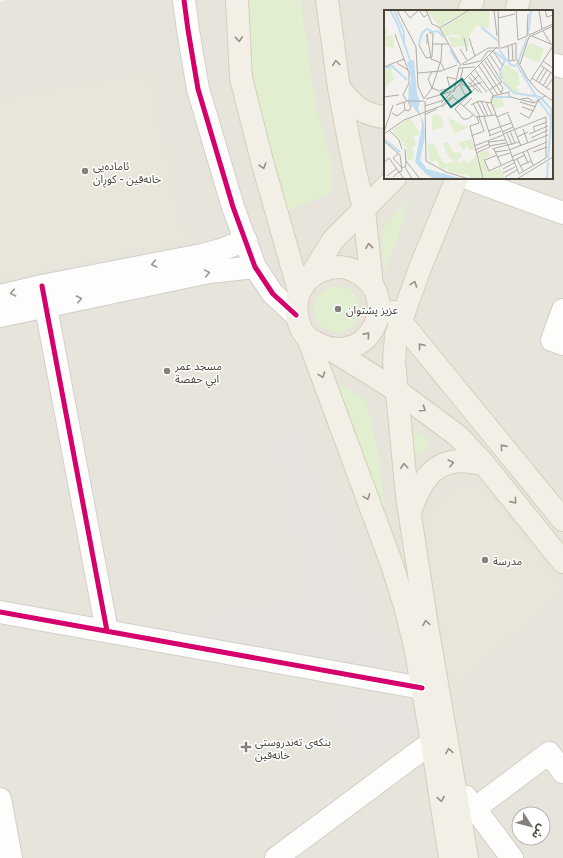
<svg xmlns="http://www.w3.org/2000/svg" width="563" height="858" font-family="'Golos Text','Noto Sans Arabic',sans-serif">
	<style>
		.residential { fill: #e7e4dc; fill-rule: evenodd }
		.education { fill: #eae5da }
		.green { fill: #e1eecf }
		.parking { fill: #e6e3df }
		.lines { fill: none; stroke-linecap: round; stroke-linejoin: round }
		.minor-casing { stroke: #d2d0cb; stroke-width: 24 }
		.major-casing { stroke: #d6cebb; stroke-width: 24 }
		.minor { stroke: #fdfdfc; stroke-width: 22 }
		.major { stroke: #f2efe6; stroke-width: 22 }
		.cycleway-casing { stroke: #fff; stroke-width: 8 }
		.cycleway { stroke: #d6006c; stroke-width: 5 }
		.oneway { stroke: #969187 }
		.oneway2 { stroke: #9b9791 }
		.poi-dot { fill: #868178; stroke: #fff; stroke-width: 1.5 }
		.labels { text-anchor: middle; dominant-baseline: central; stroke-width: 3; stroke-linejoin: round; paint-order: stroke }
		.poi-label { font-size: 11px; fill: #4b4439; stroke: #fff; text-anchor: start }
		.inset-river { fill: none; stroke: #c0ddf1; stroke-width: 2 }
		.inset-road { fill: none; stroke: #b0aca6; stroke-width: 1 }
		.view { fill: #0f766e; fill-opacity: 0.15; stroke: #0f766e; stroke-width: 2 }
		.inset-edge { fill: none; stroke: #4b4439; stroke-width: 2 }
	</style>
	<rect width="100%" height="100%" fill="#f4f2ee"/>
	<path class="residential" d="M 7,0 L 563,0 L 563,858 L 0,858 L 0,2 ZM 385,11 L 552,11 L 552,178 L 385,178 ZM 519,814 L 543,814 L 543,838 L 519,838 Z"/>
	<path class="education" d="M 148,73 L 185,241 L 0,278 L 0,100 Z
		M 465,485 L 480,488 L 487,493 L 563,591 L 450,689 L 426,529 L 428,521 L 446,495 L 452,489 L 458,486 Z"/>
	<path class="green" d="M 247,0 L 301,0 L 314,97 L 331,162 L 331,192 L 279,215 L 270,182 L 250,53 Z
		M 409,199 L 396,243 L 384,272 L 381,230 Z
		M314 309a23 23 0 1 1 46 0a23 23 0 1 1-46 0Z
		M 325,375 L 366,400 C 375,438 384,474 384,513 Z
		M 402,423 L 427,438 L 429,449 L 413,457 Z"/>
	<path class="parking" d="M 299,429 L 387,648 L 388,662 L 377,672 L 202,637 L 194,614 L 306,597 L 270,444 Z
		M 330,690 L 413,708 L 418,735 L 350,770 Z"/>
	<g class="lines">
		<g class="minor-casing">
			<path id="minor" d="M 184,0 L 188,30 L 198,89 L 233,207 L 255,267 L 273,294 L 296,315
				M 552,64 L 563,67
				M 467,178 L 563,213
				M 42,286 L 107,631
				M 0,296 L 42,286 L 202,255 L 221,250 L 246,240
				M 563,310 L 552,340 L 563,344
				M 0,316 L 209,272 L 255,267
				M 0,612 L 422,688
				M 466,797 L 512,858
				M 0,799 L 11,858
				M 461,819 L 549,753 L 563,772
				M 276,858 L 432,742"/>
		</g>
		<g class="major-casing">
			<path id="major" d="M 237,0 L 241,78 L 262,161 L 299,291
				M 327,0 L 339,88 L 352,157 L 364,210 L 372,285
				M 469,11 L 473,0
				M 516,11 L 519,0
				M 339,88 C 353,105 362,115 385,117
				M 457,178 L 420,268 L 401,321 L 396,336 L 394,361 L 407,496 L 427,626 L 467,858
				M 310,277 L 333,240 L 395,178
				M 393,312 L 563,520
				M 308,338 C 366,378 406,297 356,272 C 348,267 339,266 330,268 C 302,274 290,300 300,326 C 301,331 305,335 308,338 L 391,562 L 405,606 L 415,646 L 432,742 L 450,858
				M 332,350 L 396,390 L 458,436 L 484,464 L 563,562
				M 410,512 C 419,487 429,463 459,461 C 467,461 476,463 484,464"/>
		</g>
		<use href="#minor" class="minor"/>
		<use href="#major" class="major"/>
		<g class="cycleway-casing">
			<path id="cycleway" d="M 184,0 L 188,30 L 198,89 L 233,207 L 255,267 L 273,294 L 296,315
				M 42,286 L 107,631
				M 0,612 L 422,688"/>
		</g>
		<use href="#cycleway" class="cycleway"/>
	</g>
	<defs><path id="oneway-chevron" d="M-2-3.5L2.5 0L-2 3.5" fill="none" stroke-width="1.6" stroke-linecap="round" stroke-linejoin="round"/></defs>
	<g class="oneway">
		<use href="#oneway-chevron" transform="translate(239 39) rotate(87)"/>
		<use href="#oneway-chevron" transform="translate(336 63) rotate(-98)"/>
		<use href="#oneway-chevron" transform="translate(263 166) rotate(74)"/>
		<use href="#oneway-chevron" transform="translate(369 246) rotate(-96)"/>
		<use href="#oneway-chevron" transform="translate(414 284) rotate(-70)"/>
		<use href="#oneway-chevron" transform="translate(367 335) rotate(-48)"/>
		<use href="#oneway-chevron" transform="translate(421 346) rotate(-129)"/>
		<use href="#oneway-chevron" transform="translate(322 375) rotate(70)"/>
		<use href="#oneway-chevron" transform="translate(423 409) rotate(35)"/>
		<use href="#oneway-chevron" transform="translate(503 447) rotate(-129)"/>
		<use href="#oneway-chevron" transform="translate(451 463) rotate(-14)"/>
		<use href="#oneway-chevron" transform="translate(404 466) rotate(-96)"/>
		<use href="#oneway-chevron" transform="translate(367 497) rotate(70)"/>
		<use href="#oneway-chevron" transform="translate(514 501) rotate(51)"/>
		<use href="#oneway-chevron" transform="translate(426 623) rotate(-99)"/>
		<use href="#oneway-chevron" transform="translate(449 751) rotate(-100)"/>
		<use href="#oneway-chevron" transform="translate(441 799) rotate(81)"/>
	</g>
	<g class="oneway2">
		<use href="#oneway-chevron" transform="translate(154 264) rotate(169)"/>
		<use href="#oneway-chevron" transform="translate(207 273) rotate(-10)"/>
		<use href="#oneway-chevron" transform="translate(13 293) rotate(167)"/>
		<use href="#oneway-chevron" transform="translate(79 299) rotate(-12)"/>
	</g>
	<g class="poi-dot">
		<circle cx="85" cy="171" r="4"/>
		<circle cx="338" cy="309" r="4"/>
		<circle cx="167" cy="371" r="4"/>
		<circle cx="485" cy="560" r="4"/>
		<path d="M244 741h4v4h4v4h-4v4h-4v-4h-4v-4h4z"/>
	</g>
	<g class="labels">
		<g class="poi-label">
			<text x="93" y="165">ئامادەیی<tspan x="93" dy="13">خانەقین - کوڕان</tspan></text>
			<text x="346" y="309">عزيز پشتوان</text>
			<text x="175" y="365">مسجد عمر<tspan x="175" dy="13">ابي حفصة</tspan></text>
			<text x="493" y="560">مدرسة</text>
			<text x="255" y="741">بنکەی تەندروستی<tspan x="255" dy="13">خانەقین</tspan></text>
		</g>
	</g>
	<g transform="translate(384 10)">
		<rect width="169" height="169" fill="#f4f2ee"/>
		<path d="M 36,0 L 83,0 L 56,17 L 45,4 ZM 86,0 L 105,0 L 105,17 L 98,19 L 95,15 L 91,17 L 84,28 L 85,36 L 68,37 L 64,27 L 76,28 L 76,25 L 67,24 L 62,27 L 57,19 ZM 0,17 L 4,21 L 1,26 L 8,25 L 11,38 L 0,36 ZM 148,33 L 160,39 L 155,53 L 139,46 L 144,35 ZM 122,54 L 134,63 L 136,74 L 132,77 L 136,83 L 130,83 L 120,75 L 117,62 ZM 7,58 L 10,70 L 4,74 L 0,85 L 0,59 ZM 118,86 L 120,96 L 111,99 L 107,93 L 109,87 ZM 51,104 L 57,106 L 60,117 L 48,120 L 48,107 ZM 64,107 L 79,115 L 85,117 L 70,124 ZM 26,108 L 35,122 L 34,126 L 29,125 L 32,134 L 27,140 L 30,141 L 29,149 L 22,151 L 23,139 L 8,120 ZM 88,129 L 91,140 L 85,140 L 83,135 L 80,141 L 74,133 ZM 63,132 L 69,142 L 77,143 L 78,147 L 74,149 L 75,153 L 81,150 L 83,154 L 92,146 L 98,169 L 87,169 L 83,163 L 81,165 L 71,163 L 64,161 L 63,156 L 61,160 L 55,157 L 53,150 L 46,153 L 43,134 L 50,133 L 58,151 L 63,154 L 69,151 L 71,153 L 62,143 L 59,133 ZM 104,140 L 107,146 L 99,149 L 105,162 L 117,158 L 121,169 L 99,169 L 93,143 Z" fill="#e1eecf"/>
		<path d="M 30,50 L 33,84 L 36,91 L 34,99 L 40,113 L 41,126 L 36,150 L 43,159 L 79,169 L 52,169 L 43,165 L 31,152 L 38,116 L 37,107 L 25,92 L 27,68 L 23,52 Z" fill="#c0ddf1"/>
		<path class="inset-river" d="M 6,0 L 13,13 L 27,53M 10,0 L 20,22 L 20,33M 97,17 L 114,31M 144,24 L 147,0M 143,28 L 133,55 L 152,86M 35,35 L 38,23 L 43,19 L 49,22 L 54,21 L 59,27M 66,40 L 74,53M 115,40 L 127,55 L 132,56M 111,42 L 121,50 L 116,61 L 118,69M 2,58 L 8,56 L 23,70M 119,72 L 130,83 L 157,87M 109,87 L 126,87M 153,88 L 166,106 L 167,113 L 164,148M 158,89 L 167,99 L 169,110M 25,91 L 26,74M 0,129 L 16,142M 169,146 L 169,133M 163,169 L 164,152"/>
		<path class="inset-road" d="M 13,0 L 32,37 L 34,76 L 40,89M 20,0 L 26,8 L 35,0M 35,0 L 40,7 L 43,5M 42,0 L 48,14 L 55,17 L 76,54M 110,0 L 113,26M 114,0 L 115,37M 132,0 L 134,30 L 169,14M 155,0 L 158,19M 161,0 L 163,7 L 169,5M 114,8 L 131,4M 56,18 L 85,0M 159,21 L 167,34M 11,24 L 25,63 L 25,73 L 19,85 L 23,91M 143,26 L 144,4M 148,26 L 169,35M 145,27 L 169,16M 80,28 L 83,41M 85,28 L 91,46M 43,34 L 43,24 L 47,49 L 57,53 L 60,59M 49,34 L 65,34M 128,34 L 129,50M 35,35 L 42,48 L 48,47 L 49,24 L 45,22M 124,36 L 125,51 L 132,50M 76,39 L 83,50M 109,41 L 119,56M 106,45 L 116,60M 103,48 L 118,72 L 105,80M 101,51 L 119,78 L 117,83M 159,51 L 169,58M 13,53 L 24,60M 98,53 L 118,84M 136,54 L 145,27M 79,55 L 97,51 L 104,41 L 109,41M 156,55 L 169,64M 75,56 L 104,38 L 118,38 L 132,33 L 132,48 L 143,68 L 154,81 L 169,91M 95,56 L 114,85M 0,57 L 20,49M 75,58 L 91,57M 91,60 L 109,85 L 107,92 L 135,164M 48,62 L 44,69 L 48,78 L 55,81 L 66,78 L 63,67 L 72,69M 34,63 L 57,61 L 73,55M 87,64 L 103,82M 85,67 L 98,83M 148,68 L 166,80M 146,71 L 169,36M 152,71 L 160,58M 79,72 L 76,71 L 79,58M 84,72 L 95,82M 155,73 L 163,60M 77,74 L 85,77 L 98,72M 86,74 L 95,65M 76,75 L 82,87M 159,76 L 167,62M 162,78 L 169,68M 70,82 L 75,57M 124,83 L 126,87 L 150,93 L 161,86M 109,86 L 126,82M 0,87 L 15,85M 69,87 L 92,107 L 112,105M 40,89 L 48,78 L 57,50 L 58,34M 42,89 L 69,81 L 113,37M 137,89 L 144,88 L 151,93M 41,91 L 42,151 L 62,162 L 85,169M 93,91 L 101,107M 97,91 L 104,106M 20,92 L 21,100 L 25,101 L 27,97 L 24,91M 102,92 L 108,105M 136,92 L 152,97M 57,93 L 67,83M 77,93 L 91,78M 89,93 L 96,107M 76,94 L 71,99 L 79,109 L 84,109 L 89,105M 12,95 L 23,91 L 40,91M 87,95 L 95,91 L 107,93M 41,96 L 60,90M 58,97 L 69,87M 79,97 L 88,88M 138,97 L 150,101M 8,103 L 13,106 L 21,100M 136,103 L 145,108 L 154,91M 42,104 L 53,99M 124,104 L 137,136M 100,107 L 106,125M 113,107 L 125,102M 86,116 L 99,169M 86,116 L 95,113 L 93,107M 139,119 L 144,133M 5,120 L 15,130 L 18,139M 104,121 L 127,113M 126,121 L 131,133M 151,121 L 149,117 L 163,112M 0,122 L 9,95M 118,122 L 129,117M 123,123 L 128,135M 0,124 L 20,110 L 57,96 L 69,85M 119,124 L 162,107 L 162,148 L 135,164M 145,124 L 164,116M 87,126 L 100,121 L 95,107M 105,126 L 117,121M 133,127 L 144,122M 147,128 L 164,120M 0,131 L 16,145 L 18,161 L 15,162 L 5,148 L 0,152M 104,132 L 121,130M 90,136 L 119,125M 105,136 L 122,133M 108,139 L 135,132M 110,139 L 117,155M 91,140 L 105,134M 125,140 L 164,125M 143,140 L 149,155M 111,142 L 124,140M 139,142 L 144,153M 149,142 L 163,137M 15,143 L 9,148 L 18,158M 92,143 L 106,137 L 104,131M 113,147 L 126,143M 127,147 L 163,132M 100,149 L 105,161 L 129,150M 133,149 L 139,161M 101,150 L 113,145M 22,151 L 36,169M 129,151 L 141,145M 136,156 L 147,151M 21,157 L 28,169M 18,158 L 22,156 L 21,139M 119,159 L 130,153M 119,163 L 131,157M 3,166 L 13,158M 9,167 L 15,162 L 20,169M 121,167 L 133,160M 133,169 L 169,147"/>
		<path class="view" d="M 78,69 L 87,82 L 67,97 L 57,84 Z"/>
		<rect width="169" height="169" class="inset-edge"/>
	</g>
	<g transform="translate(531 826) rotate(126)"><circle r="19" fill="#ffffff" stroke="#b7b4b0"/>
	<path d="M0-3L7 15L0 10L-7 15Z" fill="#868178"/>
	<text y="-6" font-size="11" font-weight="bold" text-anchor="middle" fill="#4b4439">ش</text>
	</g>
</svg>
